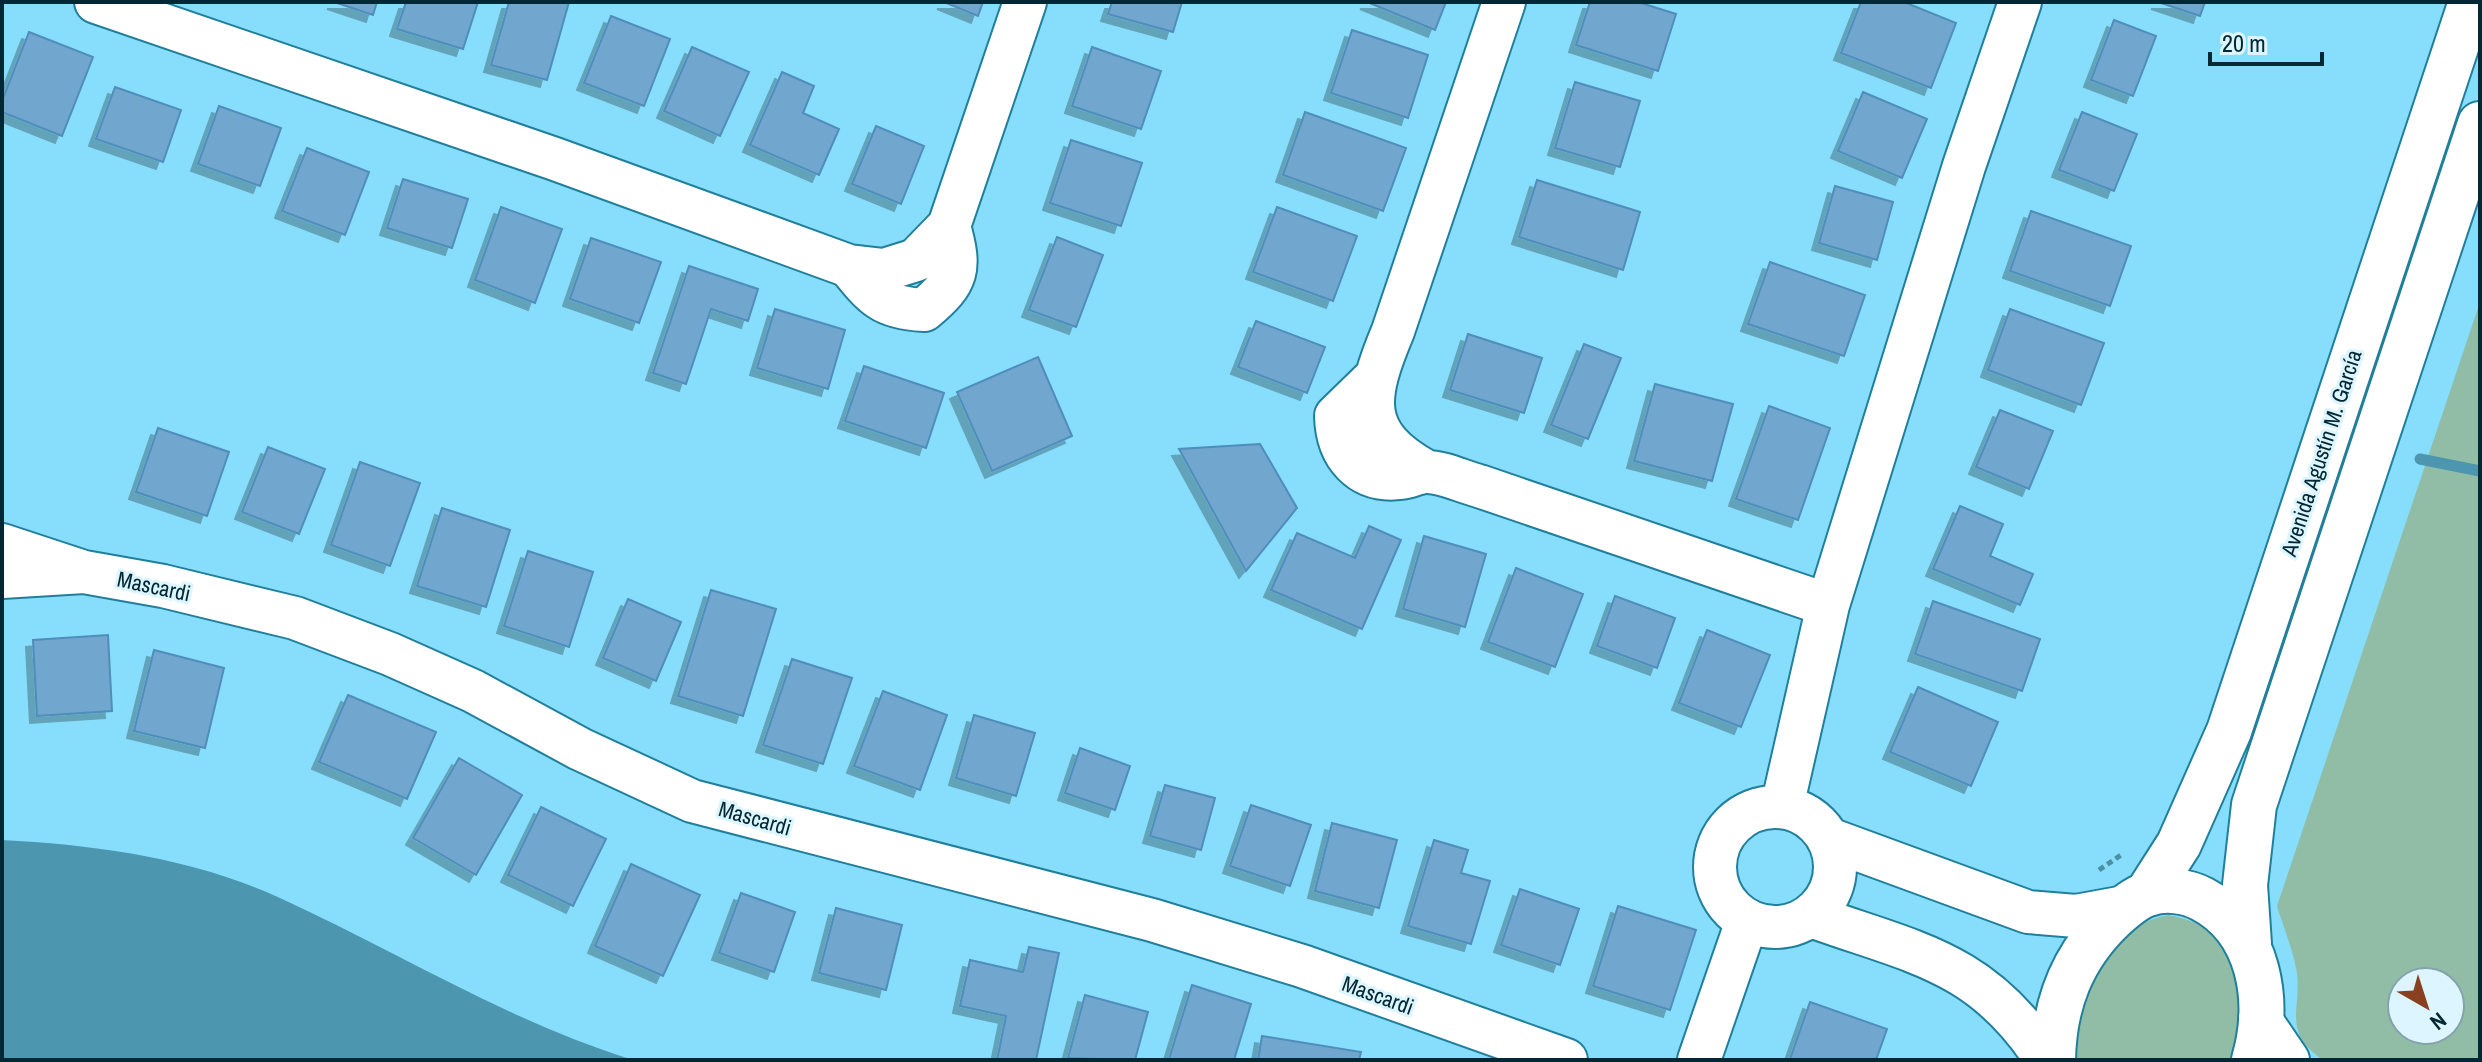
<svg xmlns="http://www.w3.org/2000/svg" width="2482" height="1062" font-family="'Archivo Narrow',sans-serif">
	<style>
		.green { fill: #91bda6; fill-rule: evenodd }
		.water { fill: #4c96af }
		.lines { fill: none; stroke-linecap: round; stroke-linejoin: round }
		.stream { stroke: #4c96af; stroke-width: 11 }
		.building { fill: #71a6cf; stroke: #508dbb; stroke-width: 2; filter: url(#shadow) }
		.minor-casing { stroke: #207f9b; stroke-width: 46 }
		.major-casing { stroke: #207f9b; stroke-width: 48 }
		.path { stroke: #4d8fa5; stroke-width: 5; stroke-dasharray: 6 4; stroke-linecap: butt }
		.minor { stroke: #fff; stroke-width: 42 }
		.major { stroke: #fff; stroke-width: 44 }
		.labels { text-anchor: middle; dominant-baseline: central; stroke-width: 6; stroke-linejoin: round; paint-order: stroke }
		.street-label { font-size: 22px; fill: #012834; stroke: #ddf5fe }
	</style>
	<defs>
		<filter id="shadow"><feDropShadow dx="-7" dy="7" stdDeviation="0" flood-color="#0004"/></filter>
	</defs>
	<rect width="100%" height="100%" fill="#87defc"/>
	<path class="green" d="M 2480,302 L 2480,1060 L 2323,1060 C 2279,1030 2304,1006 2296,968 C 2292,947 2283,926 2277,906 ZM 2402,982 L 2450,982 L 2450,1030 L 2402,1030 Z
		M 2169,915 C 2250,931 2244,995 2236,1060 L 2073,1060 C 2073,1001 2105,925 2169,915 Z"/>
	<path class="water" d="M 2,840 C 97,845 193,858 280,898 C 398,952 508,1021 633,1060 L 2,1060 Z"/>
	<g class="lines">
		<path class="stream" d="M 2420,459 L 2480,471"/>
	</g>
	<path class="building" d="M 334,2 L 377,2 L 373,15 Z
		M 406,2 L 478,2 L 463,49 L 397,29 Z
		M 509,2 L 569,2 L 547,80 L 491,65 Z
		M 944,2 L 983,2 L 978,16 Z
		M 1112,2 L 1182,2 L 1173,32 L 1108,14 Z
		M 1367,2 L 1446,2 L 1435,30 Z
		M 1590,2 L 1638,2 L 1676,14 L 1658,71 L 1576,45 Z
		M 1861,2 L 1904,2 L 1956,23 L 1931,88 L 1841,53 Z
		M 2158,2 L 2205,2 L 2200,16 Z
		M 611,16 L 670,39 L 644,106 L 584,83 Z
		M 2114,20 L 2156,36 L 2133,96 L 2091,80 Z
		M 1352,30 L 1428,55 L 1408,118 L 1331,93 Z
		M 29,32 L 93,57 L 62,136 L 2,112 L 2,101 Z
		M 692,47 L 749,72 L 720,136 L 664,111 Z
		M 1092,47 L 1161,71 L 1141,129 L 1072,106 Z
		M 782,72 L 814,86 L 803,113 L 839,129 L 819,175 L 750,145 Z
		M 1575,82 L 1640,101 L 1620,167 L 1555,148 Z
		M 115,87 L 181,110 L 163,162 L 96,139 Z
		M 1863,92 L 1927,119 L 1902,178 L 1838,151 Z
		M 219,106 L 281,128 L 260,186 L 198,164 Z
		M 1305,112 L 1406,148 L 1383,211 L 1283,175 Z
		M 2082,112 L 2137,134 L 2114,191 L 2059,170 Z
		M 876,126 L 924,146 L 901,204 L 852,184 Z
		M 1071,140 L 1142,163 L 1121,226 L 1050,203 Z
		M 307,148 L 369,172 L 345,235 L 282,211 Z
		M 403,179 L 468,199 L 452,248 L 387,228 Z
		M 1537,180 L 1640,212 L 1623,270 L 1519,237 Z
		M 1835,186 L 1893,202 L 1877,260 L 1819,243 Z
		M 501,207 L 562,229 L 535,303 L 475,280 Z
		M 1277,207 L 1357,236 L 1333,301 L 1253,272 Z
		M 2031,211 L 2131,246 L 2110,306 L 2010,271 Z
		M 1057,237 L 1103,255 L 1076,327 L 1029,310 Z
		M 591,238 L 661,262 L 639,323 L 570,299 Z
		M 1770,262 L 1865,295 L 1844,356 L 1748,324 Z
		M 689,266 L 758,289 L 748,321 L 711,309 L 686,384 L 653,373 Z
		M 775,309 L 845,330 L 828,389 L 757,368 Z
		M 2010,309 L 2104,343 L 2081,405 L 1988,370 Z
		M 1256,321 L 1325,347 L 1307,393 L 1238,367 Z
		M 1468,334 L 1542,358 L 1524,413 L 1450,390 Z
		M 1584,344 L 1621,358 L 1588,439 L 1551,425 Z
		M 1038,357 L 1072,436 L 992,471 L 957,392 Z
		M 864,366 L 944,393 L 926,448 L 845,421 Z
		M 1655,384 L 1733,404 L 1712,481 L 1634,461 Z
		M 1769,406 L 1830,428 L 1798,520 L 1736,499 Z
		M 2000,410 L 2053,431 L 2029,489 L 1976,467 Z
		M 158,428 L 229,452 L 207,516 L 136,492 Z
		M 1260,444 L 1297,508 L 1246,571 L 1179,449 Z
		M 268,447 L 325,469 L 299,534 L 242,512 Z
		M 360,462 L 420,483 L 390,566 L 331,545 Z
		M 1960,506 L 2003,524 L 1990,556 L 2033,574 L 2020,605 L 1933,569 Z
		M 442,508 L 510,530 L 486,607 L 417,586 Z
		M 1369,526 L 1401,540 L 1362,629 L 1271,590 L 1297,533 L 1355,558 Z
		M 1424,536 L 1486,554 L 1465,627 L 1403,609 Z
		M 528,551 L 593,572 L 569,647 L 504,626 Z
		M 1516,568 L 1583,594 L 1555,667 L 1488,642 Z
		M 711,590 L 776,609 L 743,716 L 678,696 Z
		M 1615,596 L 1675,618 L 1657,668 L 1597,646 Z
		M 628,599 L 681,622 L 656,681 L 603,658 Z
		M 1933,601 L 2040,639 L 2022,691 L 1915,654 Z
		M 1707,630 L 1770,655 L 1741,727 L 1679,703 Z
		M 108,635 L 112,711 L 37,716 L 33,640 Z
		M 154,650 L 224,668 L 205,748 L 134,731 Z
		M 792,659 L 852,678 L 823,764 L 763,745 Z
		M 1918,687 L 1998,722 L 1971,786 L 1890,752 Z
		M 883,691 L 947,715 L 920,790 L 854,766 Z
		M 348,695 L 436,732 L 407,799 L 319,762 Z
		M 974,715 L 1035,733 L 1016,796 L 956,778 Z
		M 1080,748 L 1130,766 L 1115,810 L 1065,793 Z
		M 459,758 L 522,795 L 476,875 L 413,838 Z
		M 1165,785 L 1215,798 L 1201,850 L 1150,836 Z
		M 1251,805 L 1311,825 L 1290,886 L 1230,866 Z
		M 541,807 L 606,839 L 573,906 L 508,875 Z
		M 1332,823 L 1397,840 L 1379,908 L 1315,891 Z
		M 1434,840 L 1468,850 L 1461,873 L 1490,881 L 1471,944 L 1408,926 Z
		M 631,864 L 700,895 L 663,976 L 595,946 Z
		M 1520,889 L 1579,909 L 1560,965 L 1501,945 Z
		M 741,893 L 795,912 L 774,972 L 719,953 Z
		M 1618,906 L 1696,930 L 1670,1010 L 1593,986 Z
		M 836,908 L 902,925 L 886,990 L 819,973 Z
		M 1029,947 L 1059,953 L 1036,1060 L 997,1060 L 1006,1016 L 960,1006 L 970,960 L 1023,972 Z
		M 1192,985 L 1251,1004 L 1234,1060 L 1169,1059 Z
		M 1085,995 L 1148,1012 L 1135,1060 L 1068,1058 Z
		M 1810,1002 L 1887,1029 L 1876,1060 L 1790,1059 Z
		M 1262,1036 L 1361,1052 L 1359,1060 L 1258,1060 Z"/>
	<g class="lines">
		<g class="minor-casing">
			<path id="minor" d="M 96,2 L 555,159 L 849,266 C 874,297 883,308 924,310 C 959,281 961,269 949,226
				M 849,266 L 884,270 L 916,260 L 949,226 L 1025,2
				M 1373,380 L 1336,416 C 1337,455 1360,483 1401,478 C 1409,477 1417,473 1425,472 C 1441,471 1463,482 1479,486 L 1828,605
				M 1427,472 C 1357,434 1366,396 1393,331 L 1504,2
				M 2,545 L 84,572 L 2,577
				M 84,572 L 163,586 L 295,618 L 390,654 L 473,691 L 580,749 L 692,801 L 1152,920 L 1302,966 L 1566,1060
				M 1782,807 L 1828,605 L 1964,166 L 2020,2
				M1715 867a60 60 0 1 1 120 0a60 60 0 1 1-120 0Z
				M 1829,839 L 2028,912 L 2076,916 L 2125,907
				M 1811,916 C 1914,953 1983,961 2046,1060
				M 2260,1019 L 2288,1060
				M 1699,1060 L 1747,921"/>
		</g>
		<g class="major-casing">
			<path id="major" d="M 2147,894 L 2179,844 L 2229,731 L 2471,2
				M 2249,944 L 2245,885 L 2254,805 L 2480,124
				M 2053,1060 C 2054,1004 2072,957 2113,918 C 2123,909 2135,898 2148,894 C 2165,888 2187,891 2202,899 C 2260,929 2271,1001 2254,1060"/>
		</g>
		<path class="path" d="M 2099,870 L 2121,855"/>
		<use href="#minor" class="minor"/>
		<use href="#major" class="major"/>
	</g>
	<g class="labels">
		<g class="street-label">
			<text transform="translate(2321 453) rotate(-72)">Avenida Agustín M. García</text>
			<text transform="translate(154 586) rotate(12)">Mascardi</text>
			<text transform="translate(755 818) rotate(16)">Mascardi</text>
			<text transform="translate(1378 995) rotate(20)">Mascardi</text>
		</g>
	</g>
	<rect width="2482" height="1062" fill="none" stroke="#012834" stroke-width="8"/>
	<g transform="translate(2426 1006) rotate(141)"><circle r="38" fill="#ddf5fe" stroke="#85a3ad" stroke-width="2"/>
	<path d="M0-6L14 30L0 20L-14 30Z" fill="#884021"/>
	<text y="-12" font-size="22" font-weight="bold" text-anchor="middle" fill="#012834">N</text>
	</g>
	<path d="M2210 52v12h112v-12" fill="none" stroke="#012834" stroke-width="4"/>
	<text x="2222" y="52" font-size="24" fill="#012834" stroke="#ddf5fe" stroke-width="6" paint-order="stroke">20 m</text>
</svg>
